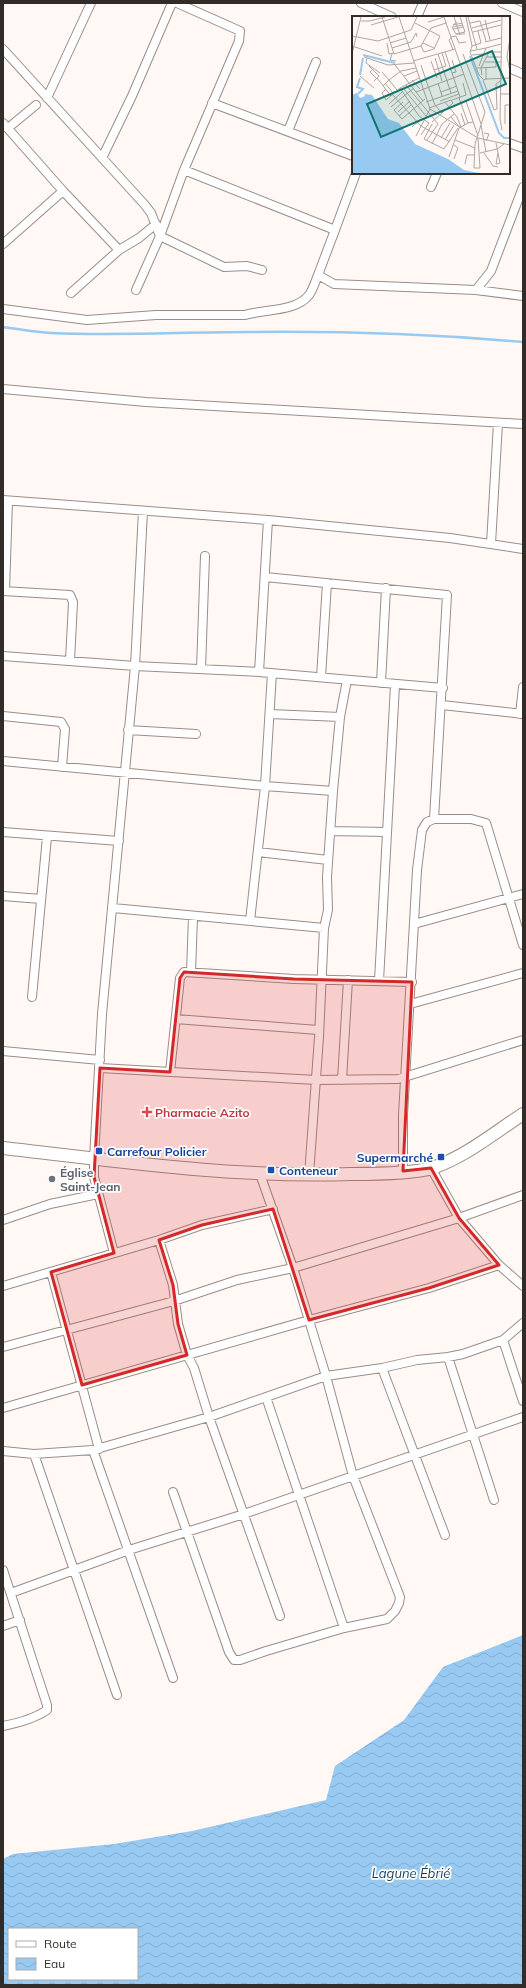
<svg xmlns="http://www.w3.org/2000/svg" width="526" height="1988" font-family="Mulish,sans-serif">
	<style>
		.water { fill: url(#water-waves); fill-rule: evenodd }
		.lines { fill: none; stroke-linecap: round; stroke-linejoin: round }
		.stream { stroke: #97c9f1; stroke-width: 2.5 }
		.street-casing { stroke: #9b8d86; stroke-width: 10 }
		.secondary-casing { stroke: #9b8d86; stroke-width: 14 }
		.street { stroke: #fff; stroke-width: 8 }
		.secondary { stroke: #fff; stroke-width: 12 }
		.marked { fill: #d62828; fill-opacity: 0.2; stroke: #d62828; stroke-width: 3; stroke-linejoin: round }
		.health-dot { fill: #e0444e; stroke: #fff; stroke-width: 1.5 }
		.transit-dot { fill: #1a4fb4; stroke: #fff; stroke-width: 1.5 }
		.worship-dot { fill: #6b7280; stroke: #fff; stroke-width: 1.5 }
		.labels { text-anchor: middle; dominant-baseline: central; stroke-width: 3.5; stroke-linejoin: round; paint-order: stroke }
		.health-label { font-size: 12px; font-weight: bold; fill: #be3a42; stroke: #fff; text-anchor: start }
		.transit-label { font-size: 12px; font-weight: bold; fill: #164399; stroke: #fff; text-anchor: start }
		.worship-label { font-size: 12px; font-weight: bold; fill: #5b616d; stroke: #fff; text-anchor: start }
		.water-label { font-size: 13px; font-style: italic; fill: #193e59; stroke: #fff }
		.inset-river { fill: none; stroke: #97c9f1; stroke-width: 2 }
		.inset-road { fill: none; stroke: #ada6a3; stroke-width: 1 }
		.view { fill: #0f766e; fill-opacity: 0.15; stroke: #0f766e; stroke-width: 2 }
		.inset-edge { fill: none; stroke: #322c29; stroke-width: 2 }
	</style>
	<defs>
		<pattern id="water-waves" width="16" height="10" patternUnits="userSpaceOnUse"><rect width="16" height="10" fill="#97c9f1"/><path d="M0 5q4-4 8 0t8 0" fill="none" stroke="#83adcf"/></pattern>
	</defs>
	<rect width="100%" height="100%" fill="#fff8f5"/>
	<path class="water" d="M 523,1635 L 523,1985 L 3,1985 L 3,1859 L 13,1854 L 114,1844 L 192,1831 L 326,1800 L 335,1766 L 404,1720 L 443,1667 ZM 9,1929 L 137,1929 L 137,1979 L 9,1979 Z"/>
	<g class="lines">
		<path class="stream" d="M 3,327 C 19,329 35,332 51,333 C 117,336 182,332 248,332 C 340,331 432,334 523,342"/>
		<g class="street-casing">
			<path id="street" d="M 361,3 L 392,17
				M 502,3 L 523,12
				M 417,17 L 423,3
				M 3,49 L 145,205 L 151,213 L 160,236 L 224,267 L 247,266 L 262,270
				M 509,68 L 523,74
				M 47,98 L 91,3
				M 212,103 L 353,156
				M 3,123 L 63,191 L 119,250
				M 8,128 L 36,105
				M 288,131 L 316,62
				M 509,143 L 523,148
				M 102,158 L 132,96 L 172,3
				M 184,170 L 335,230 L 318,275 L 334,284 L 476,290 L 523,296
				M 431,187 L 437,173
				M 335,230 L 356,173
				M 3,244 L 63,191
				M 136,290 L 160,236 L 184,170 L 239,41 L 240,31 L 177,3
				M 476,290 L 491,271 L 523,187
				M 71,293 L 119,250 L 139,238 L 156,224
				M 3,309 L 87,320 L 156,315 L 245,315 C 264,309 296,312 309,295 C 313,290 315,282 318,275
				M 3,389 L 146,402 L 523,424
				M 3,500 L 268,520 L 450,538 L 523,549
				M 491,544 L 498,423
				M 265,577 L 447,595 L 434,819
				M 3,591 L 70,595 L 73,602 L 70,661
				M 5,591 L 8,501
				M 3,656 L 135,666 L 259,672 L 443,688
				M 201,669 L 205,556
				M 259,672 L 268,520
				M 321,677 L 327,583
				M 381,683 L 386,588
				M 442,705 L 523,714
				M 270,714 L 340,717
				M 520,714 L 523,687
				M 3,716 L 61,722 L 65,729 L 62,767
				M 128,730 L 196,734
				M 3,761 L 265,786 L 333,791
				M 330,831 L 386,832
				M 3,832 L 119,841
				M 258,852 L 328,860
				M 3,896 L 41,899
				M 113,908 L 324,928
				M 250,921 L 265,786 L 272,673
				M 414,924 L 523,894
				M 191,972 L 193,917
				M 379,981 L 395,685
				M 32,997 L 47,837
				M 410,1004 L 523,973
				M 176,1019 L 318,1030
				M 3,1051 L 100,1060
				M 100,1068 L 316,1080 L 398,1079 L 523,1040
				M 170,1072 L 180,978 L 184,972 L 294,979 L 412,982
				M 342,1080 L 348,980
				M 431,1168 L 459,1218 L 499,1265 L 523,1286
				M 403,1171 L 403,1115 L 417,870 L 422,830 L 427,822 L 434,819 L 471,819 L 486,823 L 523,945
				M 309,1175 L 319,1037 L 324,928 L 328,910 L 327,877 L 333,791 L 340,717 L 347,680
				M 3,1220 L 50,1204 L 98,1194
				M 159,1240 L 173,1285 L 178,1324 L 187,1355 L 194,1368 L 209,1417 L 280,1616
				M 114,1253 L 94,1177 L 94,1159 L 102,1014 L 135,666 L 143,511
				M 51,1272 L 99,1449
				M 3,1286 L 159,1240 L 202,1225 L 273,1209
				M 503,1340 L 523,1401
				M 3,1347 L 174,1301 L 237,1280 L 293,1268 L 459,1218 L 523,1195
				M 448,1357 L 494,1500
				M 382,1368 L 445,1535
				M 266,1397 L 344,1628
				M 3,1408 L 309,1320 L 429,1288 L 499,1265
				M 93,1450 L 173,1678
				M 3,1451 L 34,1454 L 93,1450 L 209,1417 L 326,1376 L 382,1368 L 417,1360 L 448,1357 L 463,1354 L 503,1340 L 523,1323
				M 34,1454 L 117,1695
				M 173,1492 L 229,1652 L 234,1660 L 240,1660 L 266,1651 L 344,1628 L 387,1619 L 395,1611 L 399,1603 L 400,1597 L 353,1476 L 326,1376 L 293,1268 L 260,1174
				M 3,1570 L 47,1705 L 47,1710 C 34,1719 18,1723 3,1726
				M 11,1593 L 129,1550 L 244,1514 L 523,1417
				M 3,1626 L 20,1620"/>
		</g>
		<g class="secondary-casing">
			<path id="secondary" d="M 3,1148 C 118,1161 234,1178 351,1174 C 372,1174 412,1174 432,1168 C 465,1157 494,1133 523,1114"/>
		</g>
		<use href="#street" class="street"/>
		<use href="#secondary" class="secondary"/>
	</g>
	<path class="marked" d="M 184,972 L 294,979 L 412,982 L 403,1171 L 431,1168 L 459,1218 L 499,1265 L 429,1288 L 309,1320 L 273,1209 L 202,1225 L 159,1240 L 173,1285 L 178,1324 L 187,1355 L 82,1385 L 51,1272 L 114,1253 L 94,1177 L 100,1068 L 170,1072 L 180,978 Z"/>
	<path class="health-dot" d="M145 1106h4v4h4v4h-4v4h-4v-4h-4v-4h4z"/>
	<g class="transit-dot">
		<rect x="95" y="1147" width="8" height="8" rx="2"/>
		<rect x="437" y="1153" width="8" height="8" rx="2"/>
		<rect x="267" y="1166" width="8" height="8" rx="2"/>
	</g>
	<circle class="worship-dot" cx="52" cy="1179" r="4"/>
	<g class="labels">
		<g class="health-label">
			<text x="155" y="1112">Pharmacie Azito</text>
		</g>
		<g class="transit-label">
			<text x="107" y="1151">Carrefour Policier</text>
			<text x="433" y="1157" text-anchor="end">Supermarché</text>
			<text x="279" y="1170">Conteneur</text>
		</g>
		<g class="worship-label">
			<text x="60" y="1172">Église<tspan x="60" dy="14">Saint-Jean</tspan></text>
		</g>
		<g class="water-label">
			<text x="411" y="1873">Lagune Ébrié</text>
		</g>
	</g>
	<g transform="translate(352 16)">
		<rect width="158" height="158" fill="#fff8f5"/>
		<path d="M 5,77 L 8,82 L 13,80 L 12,78 L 20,79 L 36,103 L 47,107 L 63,128 L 96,143 L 112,154 L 127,157 L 0,157 L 0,79 Z" fill="#97c9f1"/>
		<path class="inset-river" d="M 11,39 L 43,47M 118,40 L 147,117 L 152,122 L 158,122M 8,59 L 11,42M 6,78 L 11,73 L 5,71 L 8,62M 95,144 L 93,147 L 95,157"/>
		<path class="inset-road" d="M 30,1 L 42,38 L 69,30 L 79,12 L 94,7M 47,1 L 78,93 L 126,122 L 158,129M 92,1 L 129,108M 102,1 L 108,19M 108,1 L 113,16 L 104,18 L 113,18M 114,1 L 120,30M 116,1 L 125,33M 133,4 L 138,24M 9,5 L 18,5 L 33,1M 76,6 L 92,1M 105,6 L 101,9 L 110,7M 63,7 L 88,20 L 82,33 L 72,36 L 69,30M 118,7 L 128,5 L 134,25M 19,9 L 46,1M 120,12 L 149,4M 101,13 L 100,11 L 111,9M 126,15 L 129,27 L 120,30 L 118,36 L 127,59 L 131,63M 121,16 L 149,9M 104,18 L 101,13 L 111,11M 0,20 L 26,25 L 59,14 L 65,1M 99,21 L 104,20 L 107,27 L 114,26M 99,22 L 97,24 L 101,34M 158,22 L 155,41 L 158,55M 133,26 L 149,22M 35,27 L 37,38 L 42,37M 38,27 L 54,22M 71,27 L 82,32M 0,30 L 30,40M 40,32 L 59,26 L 64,17 L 65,21M 119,35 L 134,32M 93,36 L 108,81M 0,38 L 9,1M 40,38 L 38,44 L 44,45M 86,38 L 99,77M 111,38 L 133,96 L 123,128 L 122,152 L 128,152 L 126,122M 120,39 L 132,38M 12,41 L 36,49 L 62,47M 135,41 L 150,41M 15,42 L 14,47 L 28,57M 83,42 L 90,65M 100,44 L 104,56 L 100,57M 61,45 L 103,33M 79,45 L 85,62M 133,46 L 149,46M 43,49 L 71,85M 69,49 L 76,70M 17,50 L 27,60 L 22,65M 127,50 L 134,32 L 149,28M 134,51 L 134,63 L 131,64 L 142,94M 125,52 L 144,51 L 144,46M 21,53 L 18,56 L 25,63M 82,54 L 94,50 L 90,37M 30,56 L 37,64 L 31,70M 130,59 L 129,52 L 137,36 L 149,36M 8,60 L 22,72M 52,60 L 65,55M 25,62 L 39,80M 67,62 L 48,72 L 67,100 L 77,107 L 69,119M 134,63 L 158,62M 60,64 L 68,73M 33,67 L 41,77M 86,67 L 90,80M 54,69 L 86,108 L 75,124M 76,70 L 83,89 L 90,97M 51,72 L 74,100M 34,73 L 30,77 L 34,84 L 48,72M 45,74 L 37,64 L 49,55 L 64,52M 64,76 L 112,58M 89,76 L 105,70M 40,78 L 69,110 L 98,126M 149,78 L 158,78 L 158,70M 52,80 L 62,72M 107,82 L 116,107 L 121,106M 100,84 L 114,79 L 111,67M 88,85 L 107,78M 114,85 L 126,120M 51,86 L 42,94 L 50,103 L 73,83M 74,86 L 106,75M 93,86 L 105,101 L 109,111M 37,88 L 50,76M 39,91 L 52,80M 77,92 L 99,84 L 101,87 L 80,106M 142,94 L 145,93 L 144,68 L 148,65M 46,96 L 58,85M 109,97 L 113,109M 47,100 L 59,89M 99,101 L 108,112M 80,108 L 72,123 L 92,133 L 106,112M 153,108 L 153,89 L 158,89M 129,109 L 134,136M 60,111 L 69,103M 150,114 L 148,103 L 150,1M 132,117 L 137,118 L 134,125M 64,120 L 78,93M 89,122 L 98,107M 93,124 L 102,109M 103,124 L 123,132M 144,127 L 146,137 L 144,148 L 148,147 L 146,137M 80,128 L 90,108 L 102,98M 102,129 L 106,132 L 102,143M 128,137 L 145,133 L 152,128M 132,137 L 141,150 L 146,151M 97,141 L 107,112 L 116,107M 113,148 L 115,139 L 123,139"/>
		<path class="view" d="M 140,35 L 154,68 L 29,121 L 15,88 Z"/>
		<rect width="158" height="158" class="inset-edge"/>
	</g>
	<rect width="526" height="1988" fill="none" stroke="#322c29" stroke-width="8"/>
	<rect x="8" y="1928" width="130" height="52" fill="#ffffff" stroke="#adaba9"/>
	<rect x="16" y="1941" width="20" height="6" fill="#ffffff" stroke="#adaba9"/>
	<text x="44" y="1948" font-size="12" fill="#322c29">Route</text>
	<rect x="16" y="1958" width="20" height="12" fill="url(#water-waves)" stroke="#adaba9"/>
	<text x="44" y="1968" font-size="12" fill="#322c29">Eau</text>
</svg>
